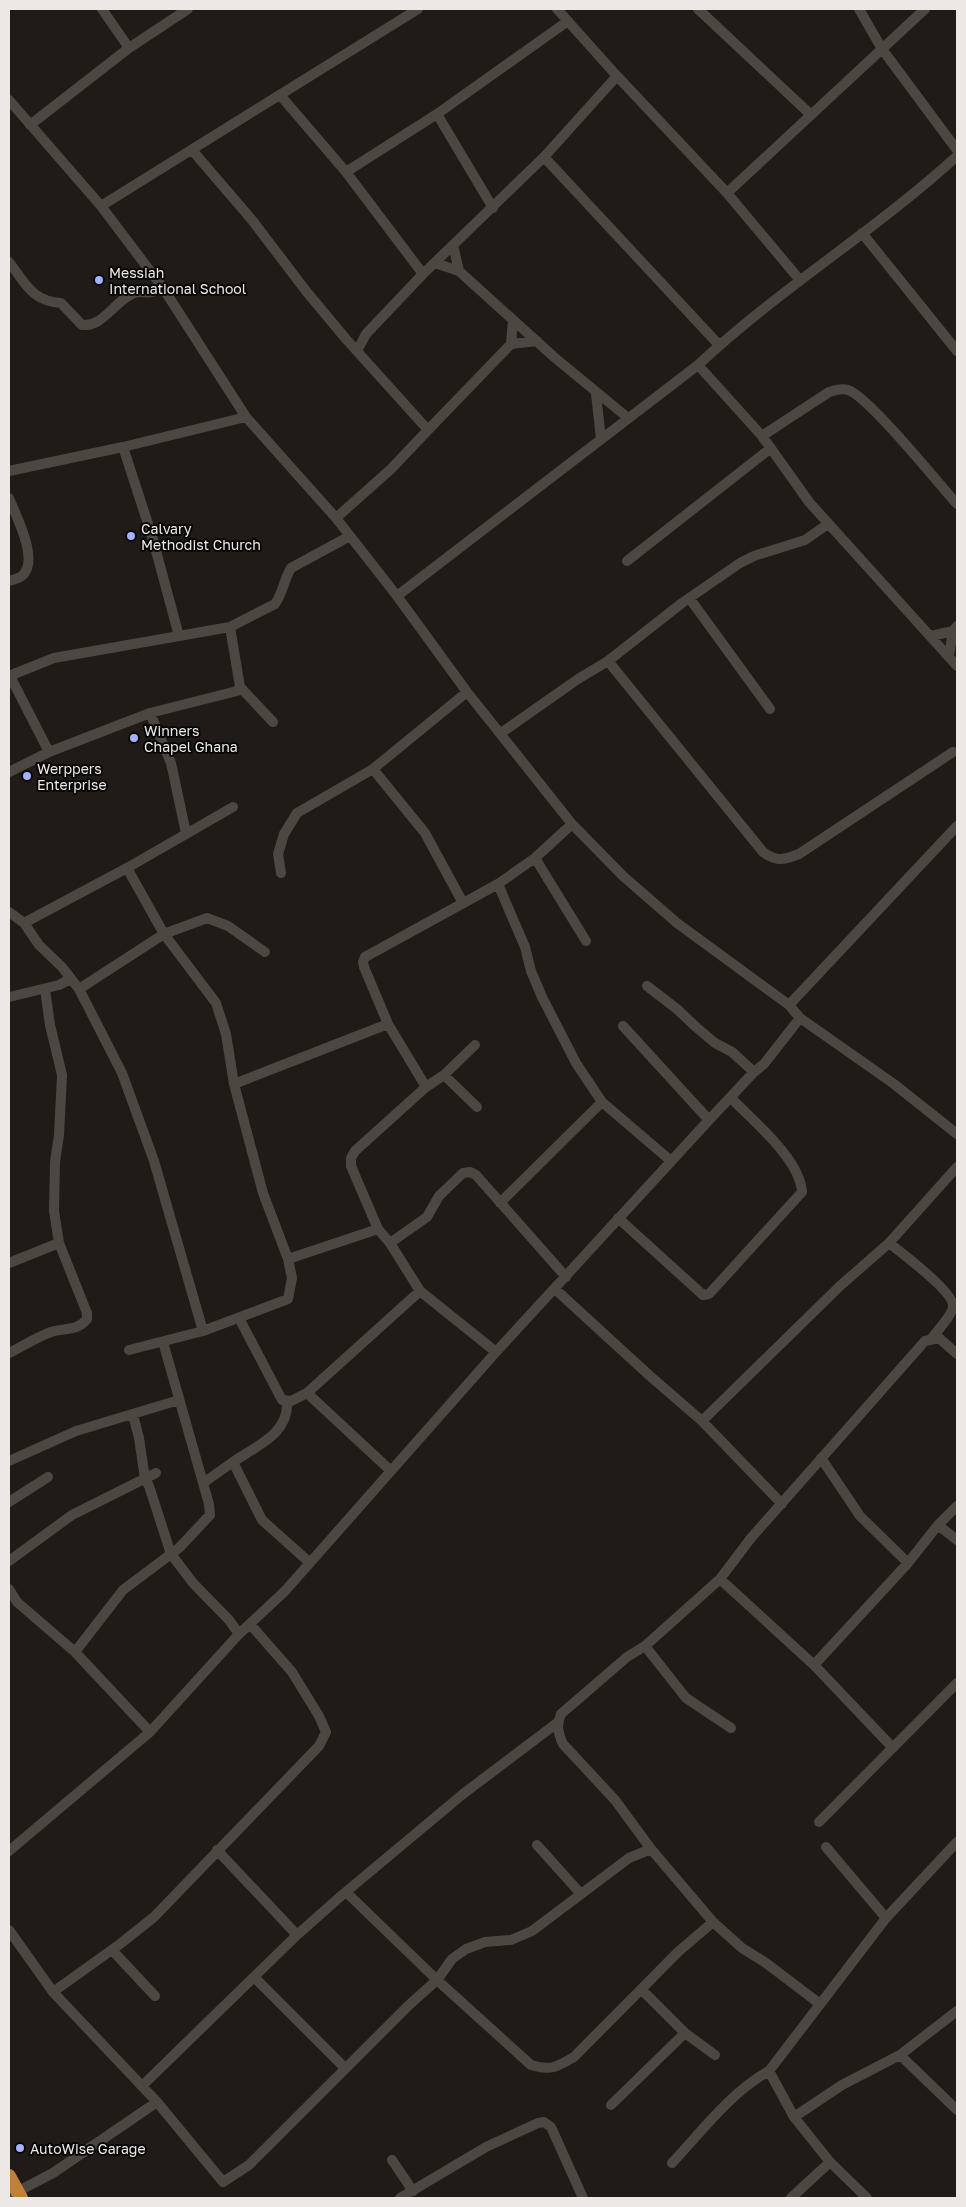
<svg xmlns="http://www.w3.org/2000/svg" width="966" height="2207" font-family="'Golos Text',sans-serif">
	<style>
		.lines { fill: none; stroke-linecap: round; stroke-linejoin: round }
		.minor { stroke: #4d4742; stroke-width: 10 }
		.highway { stroke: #c18037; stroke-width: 14 }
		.poi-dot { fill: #a4b2fc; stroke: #080705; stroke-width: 2 }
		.labels { text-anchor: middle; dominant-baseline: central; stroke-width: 4; stroke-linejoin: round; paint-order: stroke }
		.poi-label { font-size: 14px; fill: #ece8e5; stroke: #080705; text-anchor: start }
	</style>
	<rect width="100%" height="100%" fill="#201b17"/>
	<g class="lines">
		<path class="minor" d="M 102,9 L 129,48
			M 557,9 L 617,76 L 727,193 L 799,279
			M 698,9 L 810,114
			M 859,9 L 882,49 L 957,150
			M 280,95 L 346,172 L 423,274
			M 9,100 L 101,206 L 163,288 L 246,417
			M 437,114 L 493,208
			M 30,125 L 129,48 L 188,9
			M 192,150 L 252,220 L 306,291 L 346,339 L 428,430 L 391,469 L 336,518
			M 544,157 L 719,345
			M 346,172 L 437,114 L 568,21
			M 727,193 L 925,9
			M 101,206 L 418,9
			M 862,233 L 957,351
			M 453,245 L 459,271
			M 9,262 C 25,282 31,301 61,303 L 82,325 C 102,327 113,304 130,295 C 140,289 144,294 152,292 C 156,291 160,289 163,288
			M 435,263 L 459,271 L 554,357 L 628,418
			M 511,344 L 513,320
			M 357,351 L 366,334 L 423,274 L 544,157 L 617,76
			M 698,365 L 762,436 L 809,502 L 957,666
			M 596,394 L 601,439
			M 428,430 L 511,344 L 537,341
			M 762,436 L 829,392 C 835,390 842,388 848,390 C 868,396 939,484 957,504
			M 123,447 L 152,536 L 179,636
			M 9,471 L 123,447 L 246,417 L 336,518 L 397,596 L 467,692 L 572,824 L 623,876 L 677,923 L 789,1005 L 800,1018 L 894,1084 L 957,1134
			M 9,498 C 16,516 39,559 23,575 C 20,578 13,580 9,581
			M 627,561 L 771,448
			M 397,596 L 698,365 C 779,289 875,231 957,156
			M 690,599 L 770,709
			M 931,636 L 953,631 L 957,626
			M 949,656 L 953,631
			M 608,661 L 763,852 C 777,862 784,860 799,854 L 953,752
			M 9,676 L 54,658 L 230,627 L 275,604 C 283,593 284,579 291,568 L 350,536
			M 10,676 L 49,752
			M 240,687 L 273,722
			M 150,713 L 171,763 L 186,833
			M 501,733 L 578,679 L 608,661 L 682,603 L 740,563 L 754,556 L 805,540 L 828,524
			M 373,769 L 425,833 L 463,903
			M 9,772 L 49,752 L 150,713 L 237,691 L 240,687 L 230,627
			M 535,858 L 586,941
			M 127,868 L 164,934 L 216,1003 L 226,1034 L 234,1084 L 263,1193 L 288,1259 L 292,1278 L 288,1299 L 203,1331 L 129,1350
			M 281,873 L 278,854 L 284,834 L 297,813 L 373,769 L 467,692
			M 498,884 L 525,947 L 531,971 L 542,997 L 576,1063 L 602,1102 L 671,1161
			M 9,912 L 24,923 L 39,945 L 62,967 L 79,989 L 122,1073 L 154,1161 L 203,1331
			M 24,923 L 127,868 L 233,807
			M 647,986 L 677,1009 L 696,1027 L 715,1043 L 732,1052 L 754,1072
			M 79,989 L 164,934 L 207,918 L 228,926 L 265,952
			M 9,997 L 59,985 L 70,979
			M 789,1005 L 957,826
			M 623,1026 L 709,1120
			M 475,1045 L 444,1075 L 426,1087 L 355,1151 L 351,1158 L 351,1166 L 378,1229 L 390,1243 L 420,1291 L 496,1352
			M 444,1075 L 477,1107
			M 234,1084 L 388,1024
			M 426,1087 L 388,1024 L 364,967 L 363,962 L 365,957 L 498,884 L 535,858 L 572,824
			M 500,1203 L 602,1102
			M 618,1218 L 703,1295 L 709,1294 L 802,1192 C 800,1159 753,1121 731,1098
			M 390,1243 L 427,1217 L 439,1196 L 463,1173 L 470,1172 L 476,1175 L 566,1277
			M 889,1243 C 902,1253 952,1291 953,1305 C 954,1313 937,1331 932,1338
			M 288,1259 L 378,1229
			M 9,1263 L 59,1243
			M 555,1289 L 650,1376 L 702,1421 L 782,1504
			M 239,1318 L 282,1400 L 291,1401 L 307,1393 L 420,1291
			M 9,1353 C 23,1346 37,1337 51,1332 C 64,1328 78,1331 87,1319 L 87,1313 L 59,1243 L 54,1211 L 55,1162 L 59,1135 L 62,1075 L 50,1025 L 45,989
			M 307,1393 L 390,1470
			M 133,1415 L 139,1438 L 145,1479 L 149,1486 L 171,1554 L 193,1583 L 229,1620 L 239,1634
			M 702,1421 L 840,1286 L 889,1243 L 957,1167
			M 821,1458 L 860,1516 L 908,1563
			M 9,1461 L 76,1431 L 179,1400
			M 233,1462 C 256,1446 289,1434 287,1402
			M 203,1483 L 233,1462 L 262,1520 L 309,1562
			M 9,1502 L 48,1477
			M 938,1525 L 957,1540
			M 9,1561 L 72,1515 L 156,1473
			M 720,1579 L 645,1646 L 627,1657 L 561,1714 C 556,1725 558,1733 563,1744 L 615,1800 L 651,1849 L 713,1922 L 742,1948 L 766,1963 L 820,2004
			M 9,1589 L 17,1602 L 75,1652 L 150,1732
			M 645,1646 L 686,1698 L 731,1728
			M 75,1652 L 123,1590 L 179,1548 L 210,1515 L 209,1504 L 163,1342
			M 814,1665 L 908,1563 L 938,1525 L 957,1506
			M 893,1748 L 814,1665 L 720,1579 L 751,1538 L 925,1341 L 939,1338 L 957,1354
			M 819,1822 L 957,1683
			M 537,1845 L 580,1893
			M 826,1847 L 886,1918
			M 217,1850 L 297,1935
			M 9,1851 L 150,1732 L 239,1634 L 285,1591 L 496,1352 L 709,1120 L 754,1072 L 764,1064 L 800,1018
			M 346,1892 L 437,1980 L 531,2065 C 551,2071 557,2067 574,2057 L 678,1952 L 713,1922
			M 9,1930 L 53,1992 L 157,2102 L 223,2182 L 249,2165 L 409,2005 L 437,1980 L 452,1959 L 466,1949 L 485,1942 L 511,1940 L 532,1931 L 629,1858 L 651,1849
			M 112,1950 L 155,1996
			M 254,1977 L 345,2068
			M 642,1990 L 685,2033 L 715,2055
			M 53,1992 L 120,1944 L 154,1917 L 319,1746 L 326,1732 L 319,1716 L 292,1672 L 250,1624
			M 900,2055 L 957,2110
			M 769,2071 L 794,2117 L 830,2162 L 867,2198
			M 142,2086 L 297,1935 L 341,1896 L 463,1794 L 557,1723
			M 611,2105 L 685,2033
			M 794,2117 L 842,2085 L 900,2055 L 957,2011
			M 392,2160 L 413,2191
			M 672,2163 C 702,2131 731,2092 769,2071 L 886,1918 L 957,1842
			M 9,2196 L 53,2173 L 157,2102
			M 400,2198 L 486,2147 L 538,2123 L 544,2122 L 551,2127 L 583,2198
			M 791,2198 L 830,2162"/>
		<path class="highway" d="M 9,2176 L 21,2198"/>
	</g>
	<g class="poi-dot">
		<circle cx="99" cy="280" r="5"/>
		<circle cx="131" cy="536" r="5"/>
		<circle cx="134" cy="738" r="5"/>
		<circle cx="27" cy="776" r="5"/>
		<circle cx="20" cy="2148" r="5"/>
	</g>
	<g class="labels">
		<g class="poi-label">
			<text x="109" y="272">Messiah<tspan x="109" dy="16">International School</tspan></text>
			<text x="141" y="528">Calvary<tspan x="141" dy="16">Methodist Church</tspan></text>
			<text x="144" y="730">Winners<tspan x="144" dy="16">Chapel Ghana</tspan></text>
			<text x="37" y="768">Werppers<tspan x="37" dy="16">Enterprise</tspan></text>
			<text x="30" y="2148">AutoWise Garage</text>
		</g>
	</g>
	<rect width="966" height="2207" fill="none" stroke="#ece8e5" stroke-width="20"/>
</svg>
